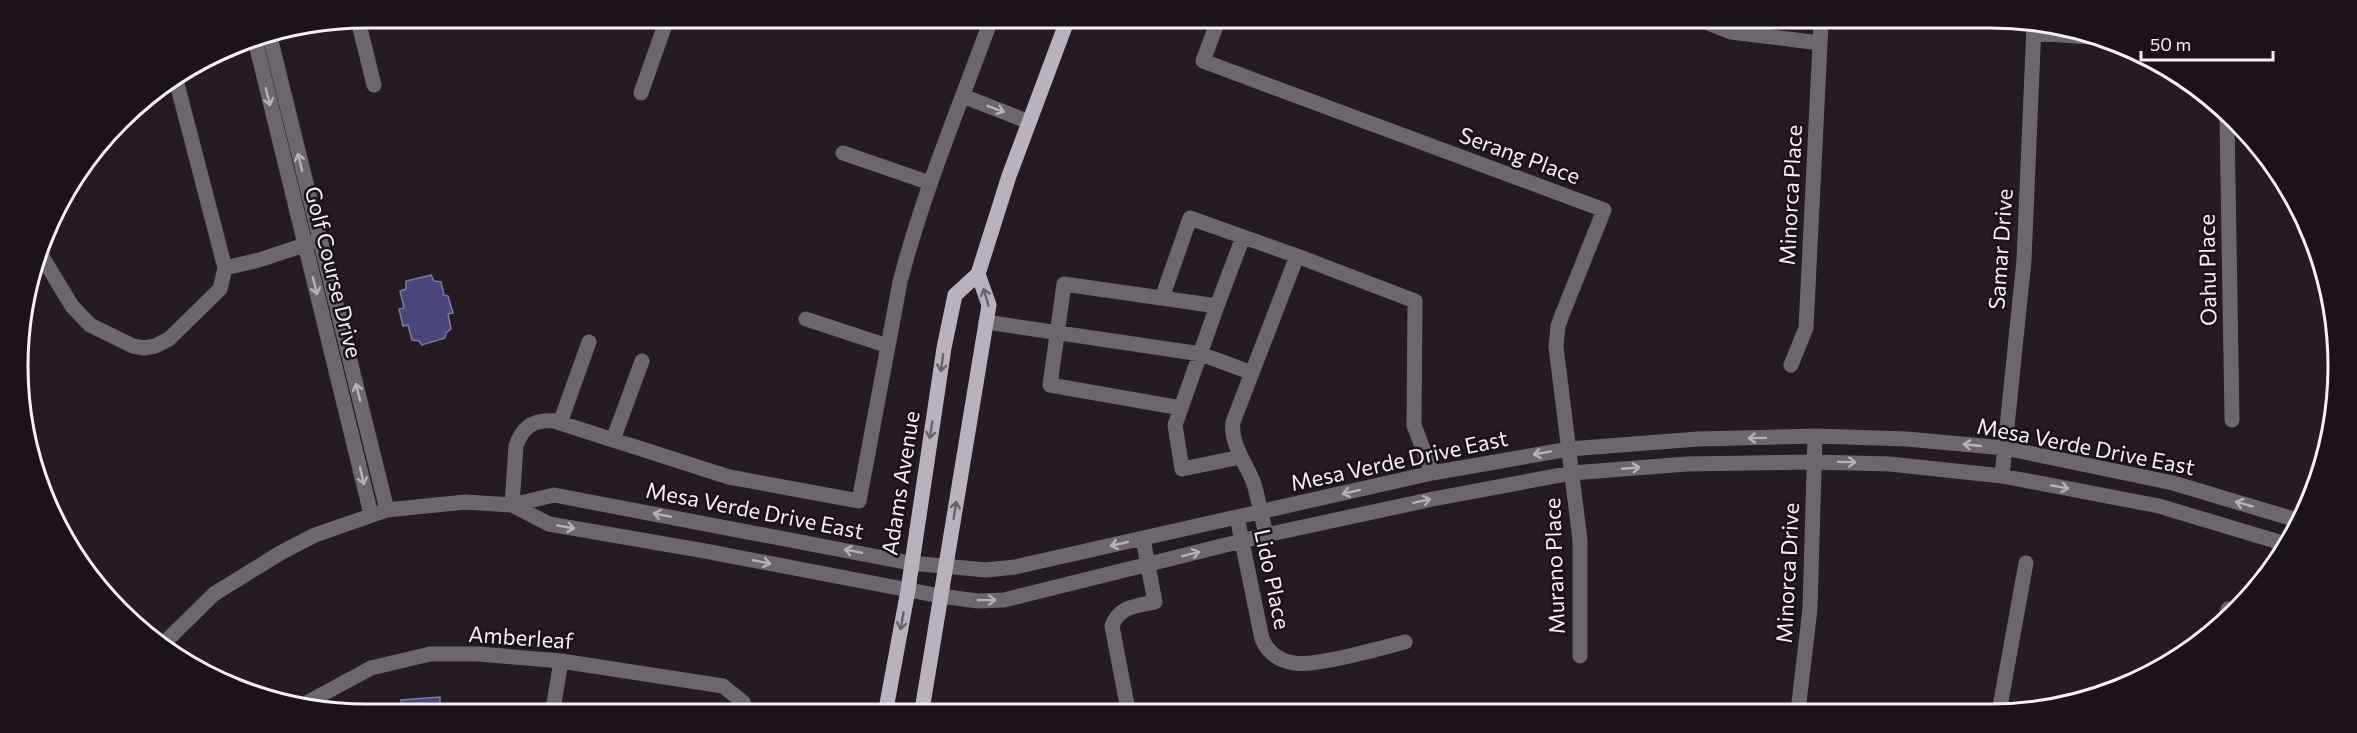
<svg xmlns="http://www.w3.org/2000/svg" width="2357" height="733" font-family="Commissioner,sans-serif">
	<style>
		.water { fill: #4a467c; stroke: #7e79a0; stroke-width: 1.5 }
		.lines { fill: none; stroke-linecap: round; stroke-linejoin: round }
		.minor { stroke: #6b676d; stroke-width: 15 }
		.major { stroke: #b9b1bd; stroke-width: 15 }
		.oneway { stroke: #b8b2b7 }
		.oneway2 { stroke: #6a626b }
		.labels { text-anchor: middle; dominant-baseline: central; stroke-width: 5; stroke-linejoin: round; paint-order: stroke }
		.street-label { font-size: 22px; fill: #f7eff4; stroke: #1c1219 }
		.rim { fill: none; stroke: #f7eff4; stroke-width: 3 }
	</style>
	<rect width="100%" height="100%" fill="#261b22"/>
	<path class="water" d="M 431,275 L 434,281 L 441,282 L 444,295 L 448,296 L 453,313 L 448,314 L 451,329 L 446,333 L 445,338 L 422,345 L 419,341 L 412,340 L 408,325 L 403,326 L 399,309 L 404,308 L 400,291 L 406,289 L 406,281 Z
		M 440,697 L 440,709 L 401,708 L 401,700 Z"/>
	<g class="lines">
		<path class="minor" d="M 358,20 L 374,85
			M 1218,21 L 1203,61 L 1604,210 L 1562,315 L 1558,326 L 1556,347 L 1580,540 L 1580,656
			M 1708,23 L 1731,32 L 1820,43
			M 2034,33 L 2089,37
			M 270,37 L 387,510
			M 255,40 L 371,514
			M 176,80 L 225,268
			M 641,93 L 667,19
			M 963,96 L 1029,122
			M 2227,119 L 2232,420
			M 843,153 L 930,183
			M 41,255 L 72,306 L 90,325 L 133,346 L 144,348 L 155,346 L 169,339 L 220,289 L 225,268 L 259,260 L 313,242
			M 1162,298 L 1190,218 L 1297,256
			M 1217,306 L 1175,425 L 1182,469 L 1241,457
			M 806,319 L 888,346
			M 986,322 L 1201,354 L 1252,373
			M 1791,365 L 1806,328 L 1821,24
			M 1181,408 L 1050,385 L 1064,284 L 1217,306 L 1243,237
			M 560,423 L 589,342
			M 613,440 L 642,361
			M 2002,476 L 2024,260 L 2034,25
			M 512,505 L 549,524 L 705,551 L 940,596 L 978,601 L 1004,600 L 1266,535 L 1433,499 L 1572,473 L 1687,464 L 1814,462 L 1890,464 L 2002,476 L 2159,506 L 2289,545
			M 512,505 L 516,446 C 522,427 534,419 554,421 L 729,477 L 859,501 L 900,282 C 923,193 959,107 991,20
			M 1237,517 L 1262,639 C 1268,652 1279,661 1294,663 C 1315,667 1380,648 1405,642
			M 1266,535 C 1262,518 1259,501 1254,484 C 1247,464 1230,445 1233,422 L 1297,256 L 1415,301 L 1414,425 L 1432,473
			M 2226,621 L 2228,609
			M 162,645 L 214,594 L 282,552 L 315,535 L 387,510 L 465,502 L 512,505 L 554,495 L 910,563 L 986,570 L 1015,567 L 1432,473 L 1569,449 L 1698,439 L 1815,436 L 1907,439 L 2005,448 L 2173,483 L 2300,521
			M 302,708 L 310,701 L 371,668 L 430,654 L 479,654 L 561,661 L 723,686 L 743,702 L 745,709
			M 553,709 L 561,661
			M 1128,710 L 1112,626 C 1119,606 1137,606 1155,602 L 1143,539
			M 1798,711 L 1810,609 L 1815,436
			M 1999,712 L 2026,563"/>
		<path class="major" d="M 886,709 L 908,590 L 944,348 L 955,295 L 978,274 L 1009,176 L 1067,21
			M 922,710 L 989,305 L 978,274"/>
	</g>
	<defs><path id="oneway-shaft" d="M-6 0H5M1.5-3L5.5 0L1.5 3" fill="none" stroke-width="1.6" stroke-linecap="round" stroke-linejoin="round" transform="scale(1.5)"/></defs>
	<g class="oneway">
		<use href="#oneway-shaft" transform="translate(268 97) rotate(76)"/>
		<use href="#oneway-shaft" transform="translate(996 109) rotate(21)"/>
		<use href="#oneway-shaft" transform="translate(300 162) rotate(-104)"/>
		<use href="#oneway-shaft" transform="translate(315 286) rotate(76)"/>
		<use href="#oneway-shaft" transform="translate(358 392) rotate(-104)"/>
		<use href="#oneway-shaft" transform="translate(1757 438) rotate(179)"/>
		<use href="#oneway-shaft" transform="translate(1972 445) rotate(-174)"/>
		<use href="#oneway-shaft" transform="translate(1542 453) rotate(170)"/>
		<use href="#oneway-shaft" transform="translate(1847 462) rotate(1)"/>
		<use href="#oneway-shaft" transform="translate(1631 468) rotate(-5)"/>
		<use href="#oneway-shaft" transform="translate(362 476) rotate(77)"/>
		<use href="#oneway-shaft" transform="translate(2060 487) rotate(11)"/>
		<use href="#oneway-shaft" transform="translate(1351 492) rotate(167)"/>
		<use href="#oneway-shaft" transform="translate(1422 501) rotate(-12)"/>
		<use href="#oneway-shaft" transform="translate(2244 504) rotate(-164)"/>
		<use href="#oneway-shaft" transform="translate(662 515) rotate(-169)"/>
		<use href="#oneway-shaft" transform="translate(566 527) rotate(10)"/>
		<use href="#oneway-shaft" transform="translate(1119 544) rotate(167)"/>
		<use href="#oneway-shaft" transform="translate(853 551) rotate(-169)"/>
		<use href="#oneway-shaft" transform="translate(1191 554) rotate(-14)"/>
		<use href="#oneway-shaft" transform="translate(762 562) rotate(11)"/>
		<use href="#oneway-shaft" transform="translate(987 600) rotate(-1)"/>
	</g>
	<g class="oneway2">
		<use href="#oneway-shaft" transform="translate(986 297) rotate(-107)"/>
		<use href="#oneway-shaft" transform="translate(942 363) rotate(98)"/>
		<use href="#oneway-shaft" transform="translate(931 430) rotate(99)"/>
		<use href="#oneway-shaft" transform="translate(955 510) rotate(-81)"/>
		<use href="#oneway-shaft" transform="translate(902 621) rotate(100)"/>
	</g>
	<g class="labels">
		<g class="street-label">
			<text transform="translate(1520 155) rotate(20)">Serang Place</text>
			<text transform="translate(1790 195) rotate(-87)">Minorca Place</text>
			<text transform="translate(2000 249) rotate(-86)">Samar Drive</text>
			<text transform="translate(2207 270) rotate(-91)">Oahu Place</text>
			<text transform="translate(334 272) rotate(76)">Golf Course Drive</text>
			<text transform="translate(2086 446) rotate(11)">Mesa Verde Drive East</text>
			<text transform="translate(1399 460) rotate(-12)">Mesa Verde Drive East</text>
			<text transform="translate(900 483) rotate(-81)">Adams Avenue</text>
			<text transform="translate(755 510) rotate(11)">Mesa Verde Drive East</text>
			<text transform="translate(1554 566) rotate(-92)">Murano Place</text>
			<text transform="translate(1787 573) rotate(-87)">Minorca Drive</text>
			<text transform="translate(1273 579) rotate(78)">Lido Place</text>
			<text transform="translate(521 637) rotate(4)">Amberleaf</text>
		</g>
	</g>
	<path d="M0 0H2357V733H0ZM366 28H1990A338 338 0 0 1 2328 366V366A338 338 0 0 1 1990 704H366A338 338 0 0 1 28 366V366A338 338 0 0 1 366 28Z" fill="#1c1219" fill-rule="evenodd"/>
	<path class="rim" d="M366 28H1990A338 338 0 0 1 2328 366V366A338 338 0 0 1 1990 704H366A338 338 0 0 1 28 366V366A338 338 0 0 1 366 28Z"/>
	<path d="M2141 51v9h132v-9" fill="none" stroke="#f7eff4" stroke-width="3"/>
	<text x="2150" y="51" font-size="18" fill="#f7eff4" stroke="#1c1219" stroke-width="4.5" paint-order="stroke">50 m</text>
</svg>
